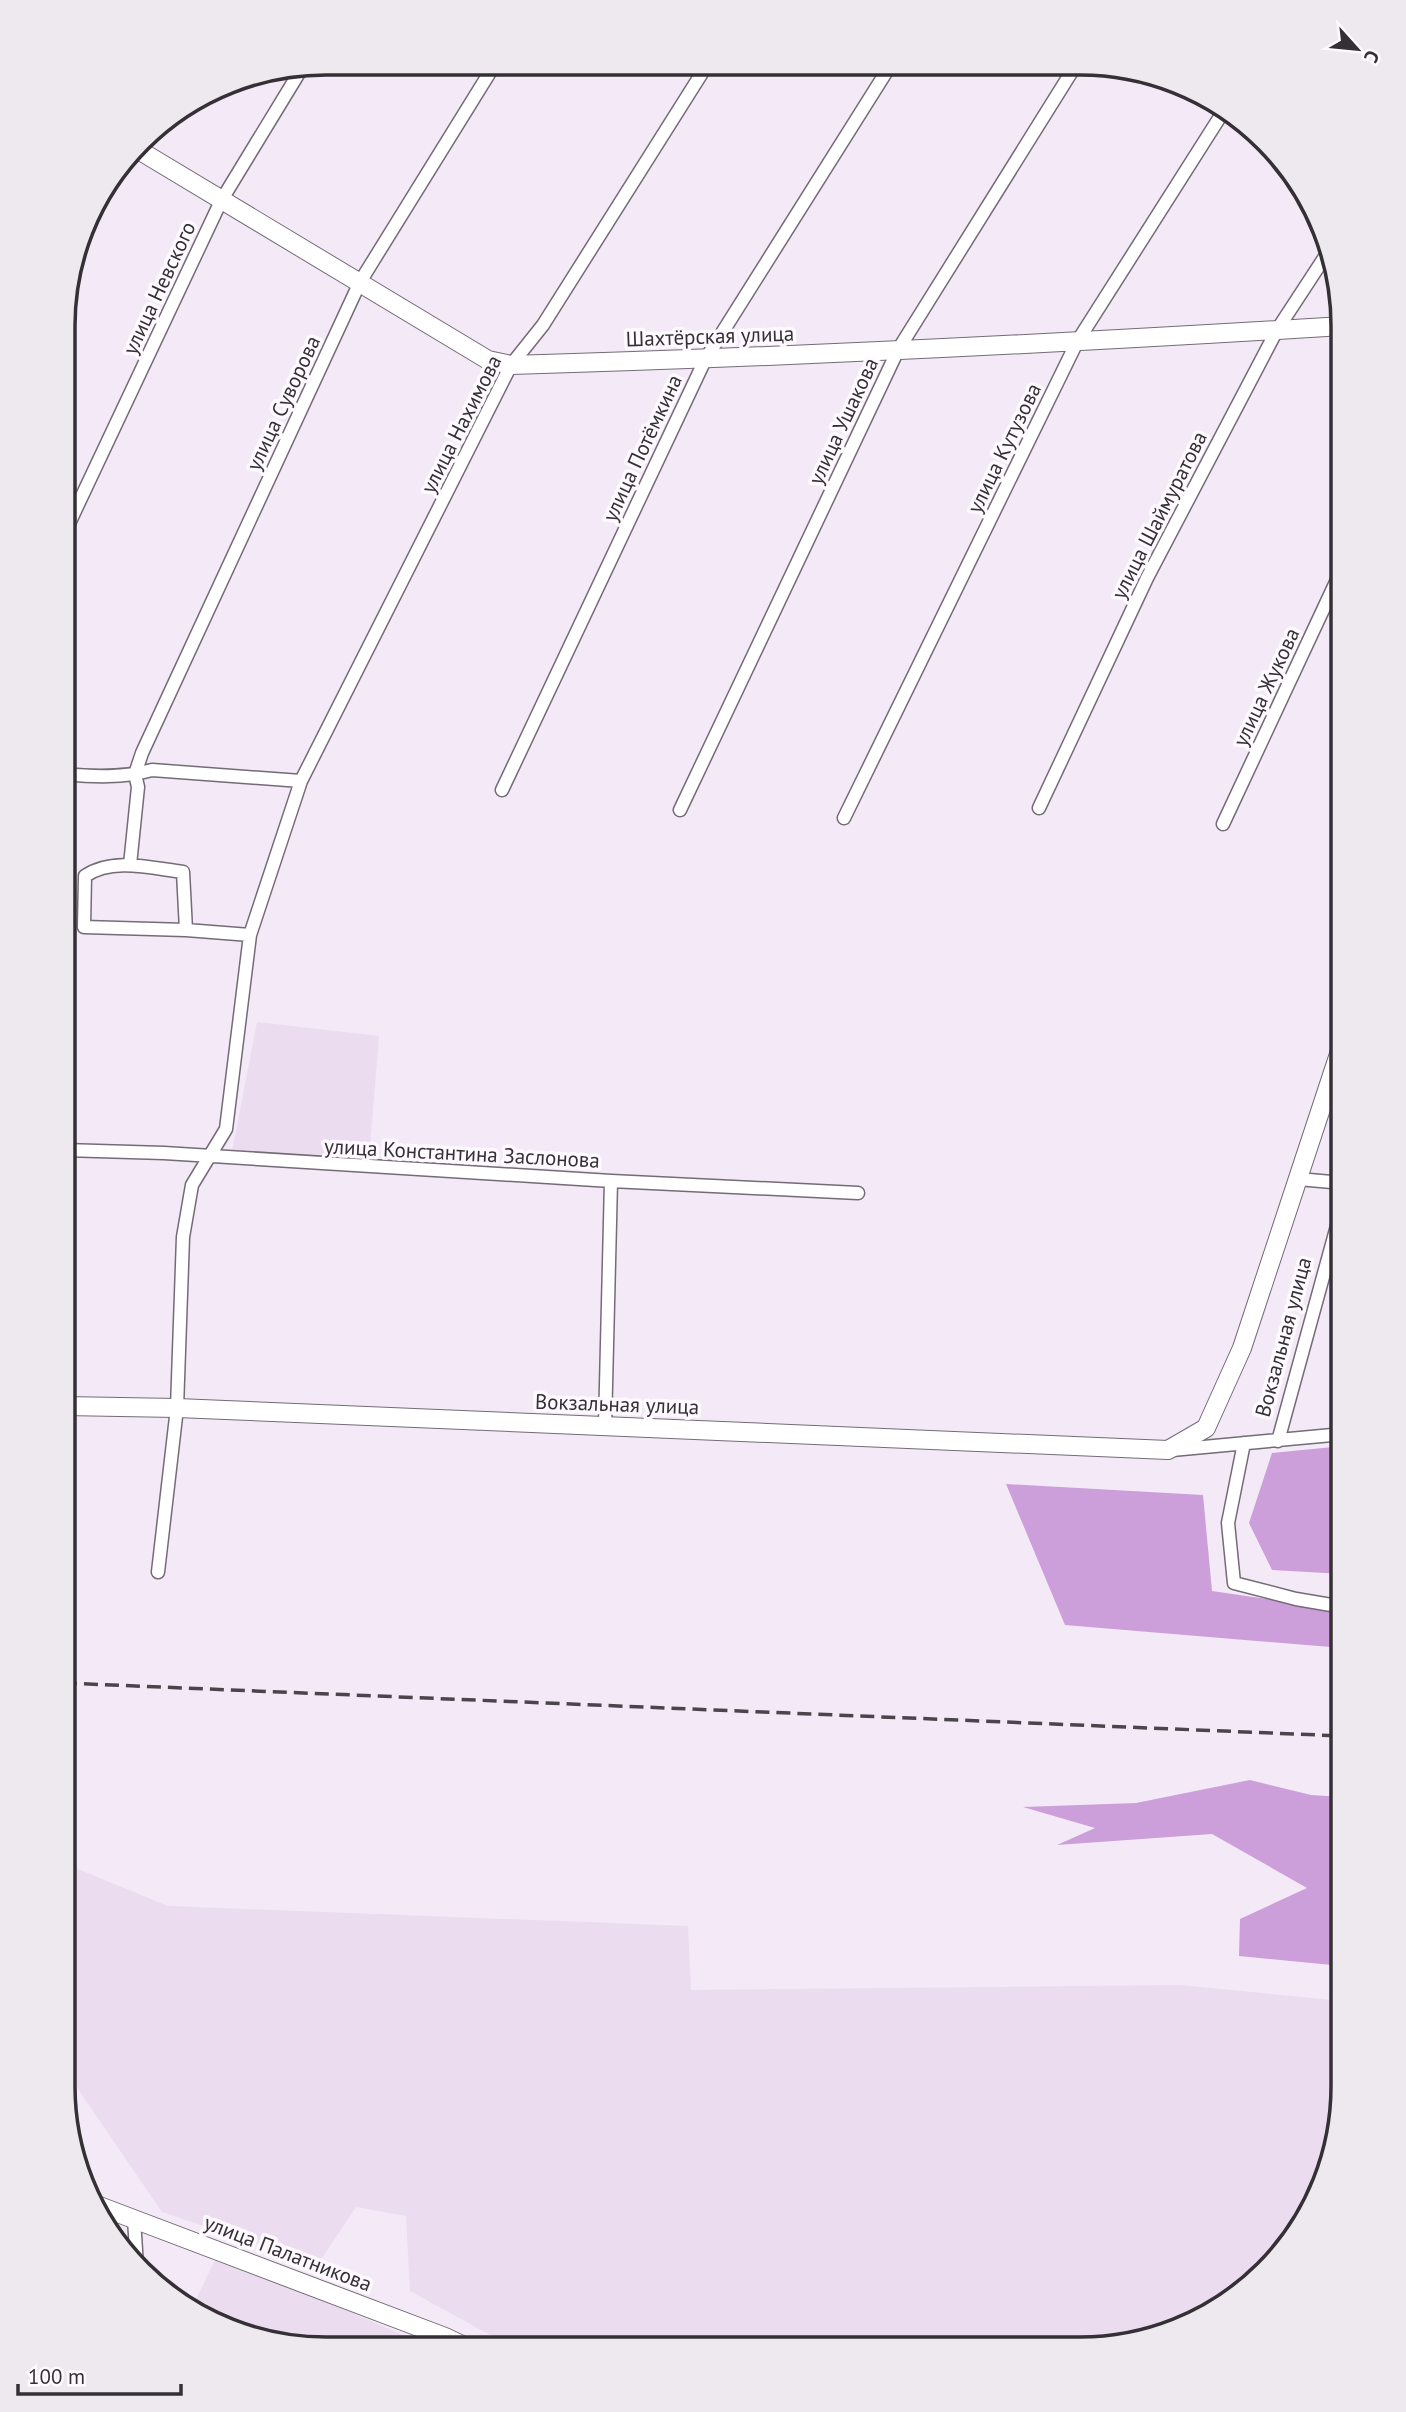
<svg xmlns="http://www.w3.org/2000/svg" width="1406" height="2412" font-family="'PT Sans',sans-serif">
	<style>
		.built { fill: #ebdcf0 }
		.forest { fill: #cc9fda }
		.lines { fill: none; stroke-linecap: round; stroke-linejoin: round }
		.street-casing { stroke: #746b77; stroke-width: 15 }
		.secondary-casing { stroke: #746b77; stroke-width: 20 }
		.street { stroke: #fff; stroke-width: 12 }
		.secondary { stroke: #fff; stroke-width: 18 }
		.rail { stroke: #4a454b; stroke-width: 3.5; stroke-dasharray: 14 7; stroke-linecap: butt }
		.labels { text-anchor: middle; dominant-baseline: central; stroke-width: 7; stroke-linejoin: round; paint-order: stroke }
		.street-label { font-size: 21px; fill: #343035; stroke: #fdf9ff }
		.rim { fill: none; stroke: #343035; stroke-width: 3.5 }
	</style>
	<rect width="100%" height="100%" fill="#f4e9f7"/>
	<path class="built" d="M 257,1022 L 379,1036 L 369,1158 L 232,1152 Z
		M 63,1863 L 168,1906 L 688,1926 L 691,1990 L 1180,1985 L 1342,2001 L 1342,2103 L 1329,2171 L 1289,2246 L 1240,2295 L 1165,2335 L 1080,2349 L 512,2347 L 410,2291 L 406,2216 L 356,2207 L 318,2264 L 162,2212 L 63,2067 Z
		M 218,2254 L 430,2347 L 292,2347 L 210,2322 L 191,2309 Z"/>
	<path class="forest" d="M 1343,1446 L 1343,1574 L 1272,1570 L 1249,1523 L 1272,1453 Z
		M 1006,1484 L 1203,1495 L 1212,1591 L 1343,1610 L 1343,1648 L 1065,1625 Z
		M 1250,1780 L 1311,1795 L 1343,1797 L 1342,1966 L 1239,1956 L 1240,1919 L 1307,1888 L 1212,1834 L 1057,1845 L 1095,1828 L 1023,1807 L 1136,1803 Z"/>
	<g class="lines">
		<g class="street-casing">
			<path id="street" d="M 65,532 L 221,201 L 302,68
				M 65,774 C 94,777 123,778 152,770 L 301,781
				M 502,790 L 705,360 L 890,66
				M 1039,808 L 1147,578 L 1277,330 L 1330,249
				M 680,810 L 898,350 L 1074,68
				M 844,818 L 1077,342 L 1225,109
				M 1223,824 L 1343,567
				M 130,865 L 138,787 L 135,774 L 142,753 L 360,282 L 495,64
				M 186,930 L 183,872 C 151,868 112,857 85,876 L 84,927 L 186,930 L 250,935
				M 64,1150 L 164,1153 L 611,1181 L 858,1193
				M 1298,1179 L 1343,1183
				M 605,1426 L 611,1181
				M 1278,1441 L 1343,1204
				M 1244,1443 L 1228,1523 L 1234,1583 L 1296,1599 L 1343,1607
				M 1172,1450 L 1343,1434
				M 158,1572 L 177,1408 L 183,1237 L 192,1185 L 226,1129 L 250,935 L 301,781 L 511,365 L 543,325 L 707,65
				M 100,2206 L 103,2223
				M 134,2219 L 137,2266"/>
		</g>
		<g class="secondary-casing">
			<path id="secondary" d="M 137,149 L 488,360 L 511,365 C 789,357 1066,343 1343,326
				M 64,1406 L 177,1408 L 1168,1450 L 1206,1428 L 1242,1348 L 1343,1042
				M 94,2204 L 445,2337 L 466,2347"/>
		</g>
		<use href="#street" class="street"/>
		<use href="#secondary" class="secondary"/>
		<path class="rail" d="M 63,1683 L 1343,1736"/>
	</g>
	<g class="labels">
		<g class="street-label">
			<text transform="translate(159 288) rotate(-65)">улица Невского</text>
			<text transform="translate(710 336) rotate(-2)">Шахтёрская улица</text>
			<text transform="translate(283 403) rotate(-65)">улица Суворова</text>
			<text transform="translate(843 421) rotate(-65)">улица Ушакова</text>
			<text transform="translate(461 424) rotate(-63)">улица Нахимова</text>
			<text transform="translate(642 448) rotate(-65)">улица Потёмкина</text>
			<text transform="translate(1004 448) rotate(-64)">улица Кутузова</text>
			<text transform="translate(1159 515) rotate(-63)">улица Шаймуратова</text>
			<text transform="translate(1266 687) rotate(-65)">улица Жукова</text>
			<text transform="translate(462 1153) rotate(3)">улица Константина Заслонова</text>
			<text transform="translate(1283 1337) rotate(-75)">Вокзальная улица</text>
			<text transform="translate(617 1404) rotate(2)">Вокзальная улица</text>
			<text transform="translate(288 2253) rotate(21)">улица Палатникова</text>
		</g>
	</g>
	<path d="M0 0H1406V2412H0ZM326 75H1080A251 251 0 0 1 1331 326V2086A251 251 0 0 1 1080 2337H326A251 251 0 0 1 75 2086V326A251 251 0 0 1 326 75Z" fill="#ede9ef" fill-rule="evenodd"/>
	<path class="rim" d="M326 75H1080A251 251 0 0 1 1331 326V2086A251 251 0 0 1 1080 2337H326A251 251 0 0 1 75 2086V326A251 251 0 0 1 326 75Z"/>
	<g transform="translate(1357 49) rotate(117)" stroke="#fdf9ff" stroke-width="5" paint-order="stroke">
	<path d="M0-5L12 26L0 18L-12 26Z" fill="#343035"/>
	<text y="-10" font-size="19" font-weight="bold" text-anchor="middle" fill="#343035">С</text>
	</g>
	<path d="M18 2384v10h163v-10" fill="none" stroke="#343035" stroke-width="3.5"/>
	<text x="28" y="2384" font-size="21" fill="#343035" stroke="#fdf9ff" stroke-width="5" paint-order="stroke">100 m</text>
</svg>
